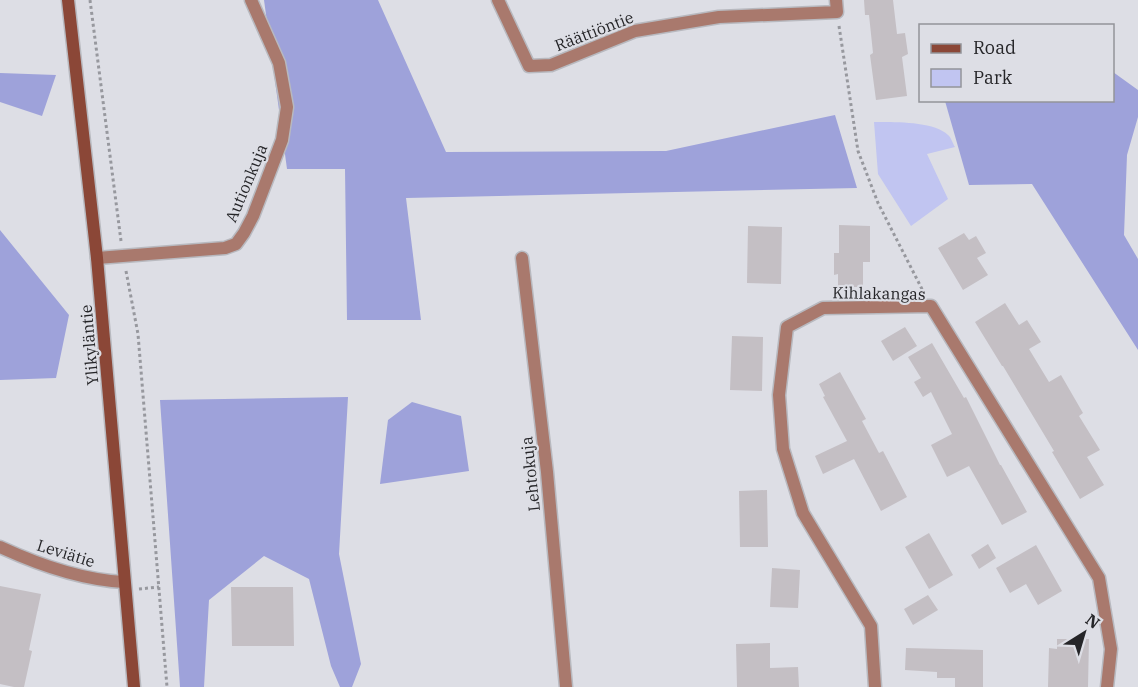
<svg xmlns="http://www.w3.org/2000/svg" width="1138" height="687" font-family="'IBM Plex Serif',serif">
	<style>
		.green { fill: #c1c5f1 }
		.forest { fill: #9ea2da }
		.building { fill: #c4bfc4 }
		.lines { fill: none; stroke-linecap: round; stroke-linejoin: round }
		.street-casing { stroke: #b8b9bf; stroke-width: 15 }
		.secondary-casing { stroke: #b8b9bf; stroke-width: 15 }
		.path { stroke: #97989e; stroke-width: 3; stroke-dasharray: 3 3; stroke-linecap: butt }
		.street { stroke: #a9796d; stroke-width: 12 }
		.secondary { stroke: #8b4737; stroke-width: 12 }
		.labels { text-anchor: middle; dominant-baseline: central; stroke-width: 4.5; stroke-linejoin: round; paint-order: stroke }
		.street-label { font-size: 16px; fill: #252528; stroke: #dddee5 }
	</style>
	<rect width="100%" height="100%" fill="#dddee5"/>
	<path class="green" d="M 874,122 C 893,122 934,121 948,135 C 951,137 953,144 955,147 L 927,154 L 948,199 L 911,226 L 878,174 Z"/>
	<path class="forest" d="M 264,0 L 378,0 L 446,152 L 666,151 L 835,115 L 857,188 L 406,198 L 421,320 L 347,320 L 345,169 L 287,169 Z
		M 1113,72 L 1138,90 L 1138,117 L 1127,155 L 1124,235 L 1138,259 L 1138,350 L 1032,184 L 969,185 L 945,101 L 1112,100 Z
		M 0,73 L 56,75 L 42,116 L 0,102 Z
		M 0,230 L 69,315 L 56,378 L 0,380 Z
		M 348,397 L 339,554 L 361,664 L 352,687 L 340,687 L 331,666 L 309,579 L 264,556 L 209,600 L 204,687 L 180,687 L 160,400 Z
		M 412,402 L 461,416 L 469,471 L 380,484 L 388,420 Z"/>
	<path class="building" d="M 864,0 L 893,0 L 897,34 L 905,33 L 908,54 L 902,57 L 907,96 L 876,100 L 870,55 L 873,53 L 869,15 L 865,15 Z
		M 839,225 L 870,226 L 870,262 L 863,262 L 863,287 L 838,287 L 838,274 L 834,275 L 834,253 L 839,253 Z
		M 748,226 L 782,227 L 781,284 L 747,283 Z
		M 964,233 L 969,240 L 976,236 L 986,253 L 977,258 L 988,275 L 963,290 L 938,248 Z
		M 1005,303 L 1019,325 L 1027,320 L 1041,342 L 1029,349 L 1049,382 L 1061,375 L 1083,413 L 1079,416 L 1100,450 L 1087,457 L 1104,485 L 1080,499 L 1052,452 L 1054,451 L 1003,366 L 1002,366 L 975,322 Z
		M 905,327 L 917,346 L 893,361 L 881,341 Z
		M 732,336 L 763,337 L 762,391 L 730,390 Z
		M 932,343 L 964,398 L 966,397 L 1000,465 L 1001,465 L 1027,512 L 1002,525 L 969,466 L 947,477 L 931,445 L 952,434 L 931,392 L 923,397 L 914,382 L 921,378 L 908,357 Z
		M 840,372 L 866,419 L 862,421 L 879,453 L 883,451 L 907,497 L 881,511 L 854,459 L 823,474 L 815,456 L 847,441 L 823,397 L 825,396 L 819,384 Z
		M 767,490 L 768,547 L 740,547 L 739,491 Z
		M 929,533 L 953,575 L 929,589 L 905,547 Z
		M 988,544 L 996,558 L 979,569 L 971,555 Z
		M 1036,545 L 1062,591 L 1038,605 L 1026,584 L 1010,593 L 996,568 Z
		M 772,568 L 800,570 L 798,608 L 770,607 Z
		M 0,586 L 41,594 L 29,650 L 32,651 L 24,687 L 14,687 L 0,684 Z
		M 231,587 L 293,587 L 294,646 L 232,646 Z
		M 928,595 L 938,610 L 913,625 L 904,609 Z
		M 1057,639 L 1089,639 L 1088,687 L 1048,687 L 1049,648 L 1057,649 Z
		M 770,643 L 770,668 L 798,667 L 799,687 L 737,687 L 736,644 Z
		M 906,648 L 983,650 L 983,687 L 955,687 L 955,678 L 937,678 L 937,672 L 905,670 Z"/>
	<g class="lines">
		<g class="street-casing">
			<path id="street" d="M 498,0 L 529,66 L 551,65 L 635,31 L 719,17 L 837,12 L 836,0
				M 97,258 L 225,248 L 236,244 L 244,233 L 253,216 L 282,140 L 287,107 L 279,63 L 251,0
				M 522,258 L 547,472 L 566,687
				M 0,547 C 39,565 81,580 124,582
				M 875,687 L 871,626 L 803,513 L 783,449 L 779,395 L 787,327 L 823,308 L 931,306 L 1099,578 L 1111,649 L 1107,687"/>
		</g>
		<g class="secondary-casing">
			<path id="secondary" d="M 68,0 L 97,258 L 134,687"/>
		</g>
		<path class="path" d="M 90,0 L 121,241
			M 839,26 L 858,151 L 878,203 L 923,291
			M 126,271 L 138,334 L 167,687
			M 139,589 L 159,587"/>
		<use href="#street" class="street"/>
		<use href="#secondary" class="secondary"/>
	</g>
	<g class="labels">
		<g class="street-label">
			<text transform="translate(594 31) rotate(-21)">Räättiöntie</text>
			<text transform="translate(246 183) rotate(-67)">Autionkuja</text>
			<text transform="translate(879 293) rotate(1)">Kihlakangas</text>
			<text transform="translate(89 345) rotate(-95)">Ylikyläntie</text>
			<text transform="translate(530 474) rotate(-96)">Lehtokuja</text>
			<text transform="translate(66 553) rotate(17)">Leviätie</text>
		</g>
	</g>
	<rect x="919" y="24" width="195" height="78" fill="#dddee5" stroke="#939499" stroke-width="1.5"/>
	<rect x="931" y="44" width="30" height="9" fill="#8b4737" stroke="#939499" stroke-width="1.5"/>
	<text x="973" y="54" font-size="18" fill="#252528">Road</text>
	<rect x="931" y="69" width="30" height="18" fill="#c1c5f1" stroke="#939499" stroke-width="1.5"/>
	<text x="973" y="84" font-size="18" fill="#252528">Park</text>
	<g transform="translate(1084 633) rotate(37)" stroke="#dddee5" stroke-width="4.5" paint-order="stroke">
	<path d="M0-4.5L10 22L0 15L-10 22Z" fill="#252528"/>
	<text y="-9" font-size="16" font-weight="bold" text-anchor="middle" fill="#252528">N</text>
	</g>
</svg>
